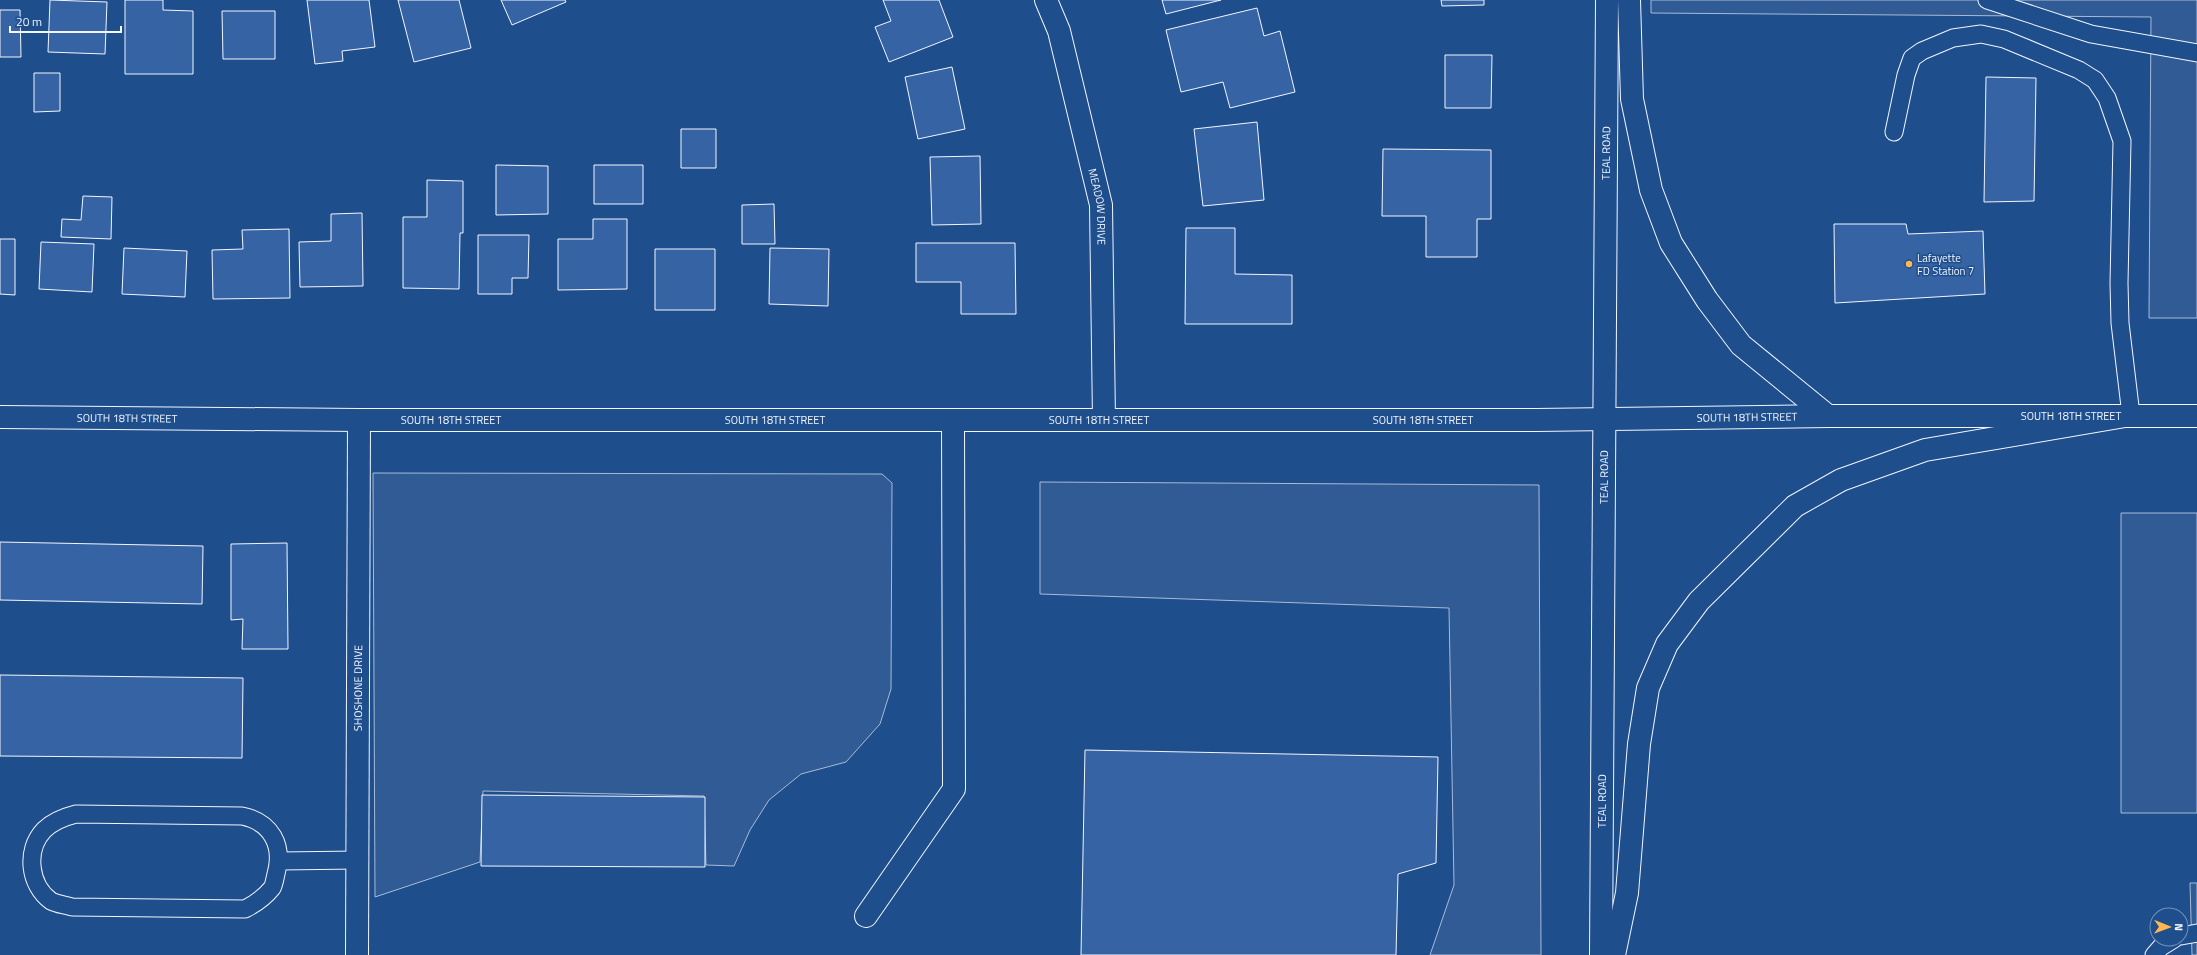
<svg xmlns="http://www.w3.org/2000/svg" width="2197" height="955" font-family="'Titillium Web',sans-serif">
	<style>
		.built { fill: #305b95; stroke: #a8bbd7 }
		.building { fill: #3563a3; stroke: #f2f6ff }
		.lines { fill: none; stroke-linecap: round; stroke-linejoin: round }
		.service-casing { stroke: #f2f6ff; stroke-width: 19 }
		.minor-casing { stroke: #f2f6ff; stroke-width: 24 }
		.secondary-casing { stroke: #f2f6ff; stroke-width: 24 }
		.primary-casing { stroke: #f2f6ff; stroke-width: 24 }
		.service { stroke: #1f4e8c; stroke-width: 17 }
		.minor { stroke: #1f4e8c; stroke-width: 22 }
		.secondary { stroke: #1f4e8c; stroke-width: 22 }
		.primary { stroke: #1f4e8c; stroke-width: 22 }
		.poi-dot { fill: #ffb74d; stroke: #1f4e8c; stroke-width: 1.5 }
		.labels { text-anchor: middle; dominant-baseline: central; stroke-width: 3; stroke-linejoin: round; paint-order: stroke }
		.street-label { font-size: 11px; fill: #f2f6ff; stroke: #1f4e8c }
		.poi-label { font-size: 11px; fill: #f2f6ff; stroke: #1f4e8c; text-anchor: start }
	</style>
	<rect width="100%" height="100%" fill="#1f4e8c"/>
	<path class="built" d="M 1651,0 L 2197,0 L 2197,318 L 2149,318 L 2151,17 L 1651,13 Z
		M 373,473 L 882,474 L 892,483 L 891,689 L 880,724 L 846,762 L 801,774 L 769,800 L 750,830 L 734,866 L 706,865 L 704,796 L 483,791 L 480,862 L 375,897 Z
		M 1040,482 L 1539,485 L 1541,955 L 1430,955 L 1454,885 L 1449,608 L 1040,594 Z
		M 2121,513 L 2197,513 L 2197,813 L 2121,813 Z
		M 2190,883 L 2197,883 L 2197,955 L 2192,955 Z"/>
	<path class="building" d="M 50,0 L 107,2 L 105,54 L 48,52 Z
		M 125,0 L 163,0 L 163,10 L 193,11 L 193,74 L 125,74 Z
		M 307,0 L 369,0 L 375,47 L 342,51 L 343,61 L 315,64 Z
		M 398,0 L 459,0 L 471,48 L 414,62 Z
		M 501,0 L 565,0 L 566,2 L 512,25 Z
		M 883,0 L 939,0 L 953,37 L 889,62 L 875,27 L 891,21 Z
		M 1162,0 L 1221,0 L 1166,14 Z
		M 1441,0 L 1484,0 L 1484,5 L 1442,6 Z
		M 1257,8 L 1264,36 L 1280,31 L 1295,92 L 1230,108 L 1223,82 L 1181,92 L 1166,30 Z
		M 0,10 L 20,10 L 21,57 L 0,57 Z
		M 222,11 L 275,11 L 275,59 L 223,59 Z
		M 1445,55 L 1492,55 L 1491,108 L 1445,108 Z
		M 952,67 L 965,129 L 918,139 L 905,77 Z
		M 34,73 L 60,73 L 60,111 L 34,112 Z
		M 1986,77 L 2036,78 L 2034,201 L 1984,202 Z
		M 1257,122 L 1264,200 L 1203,206 L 1194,129 Z
		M 681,129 L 716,129 L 716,168 L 681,168 Z
		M 1383,149 L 1491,150 L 1491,219 L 1477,219 L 1477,257 L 1426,257 L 1426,216 L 1382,216 Z
		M 980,156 L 981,224 L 932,225 L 930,157 Z
		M 496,165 L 548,166 L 548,214 L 496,215 Z
		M 594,165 L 643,165 L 643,204 L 594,204 Z
		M 427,180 L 463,181 L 463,233 L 460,233 L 459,289 L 403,288 L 403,217 L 427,217 Z
		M 83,196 L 112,197 L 111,239 L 61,237 L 62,219 L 81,220 Z
		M 774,204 L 775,244 L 742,244 L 742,205 Z
		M 362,213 L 363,286 L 300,287 L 299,242 L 331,241 L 331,214 Z
		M 593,219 L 627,219 L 627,289 L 558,290 L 558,239 L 593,239 Z
		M 1834,224 L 1906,224 L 1908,234 L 1983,231 L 1985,294 L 1835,303 Z
		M 1186,228 L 1235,228 L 1235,274 L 1292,275 L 1292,324 L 1185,324 Z
		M 289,229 L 290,298 L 213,299 L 212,250 L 243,249 L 242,230 Z
		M 478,235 L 529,235 L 528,278 L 512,278 L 512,294 L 478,294 Z
		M 0,239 L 15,239 L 15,295 L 0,294 Z
		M 41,242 L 94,244 L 92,292 L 39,289 Z
		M 916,243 L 1015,243 L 1016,314 L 961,314 L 961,282 L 916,282 Z
		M 124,248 L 187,251 L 185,297 L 122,294 Z
		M 770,248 L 829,249 L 828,306 L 769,304 Z
		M 655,249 L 715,249 L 715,310 L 655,310 Z
		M 0,542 L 203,546 L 202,604 L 0,600 Z
		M 287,543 L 288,649 L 242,649 L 243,619 L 231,620 L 231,544 Z
		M 0,675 L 243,678 L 242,758 L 0,756 Z
		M 1085,750 L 1438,757 L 1436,863 L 1398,874 L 1396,955 L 1081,955 Z
		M 482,795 L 705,797 L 705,867 L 481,866 Z"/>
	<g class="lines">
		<g class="service-casing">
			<path id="service" d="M 1987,0 L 2091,34 L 2197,53
				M 1894,132 L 1906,75 L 1912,58 L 1922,51 L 1953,38 L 1981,34 L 2004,39 L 2079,70 L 2095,80 L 2107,98 L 2122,141 L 2119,283 L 2120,323 L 2131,415
				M 76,814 L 242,816 C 271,822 284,845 276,874 C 275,878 274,885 272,888 C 264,898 255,904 245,909 L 72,907 C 66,905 56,904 51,901 C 29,885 25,850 44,830 C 53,821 64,817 76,814 Z
				M 280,861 L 358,860
				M 2181,936 L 2197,933
				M 2154,955 L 2161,947 L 2174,939"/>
		</g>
		<g class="minor-casing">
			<g id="minor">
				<path id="s1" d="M 1046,0 L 1059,31 L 1101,205 L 1104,420"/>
				<path d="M 866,916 L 954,789 L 953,420"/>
				<path id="s2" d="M 357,955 L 359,420"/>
			</g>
		</g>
		<g class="secondary-casing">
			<g id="secondary">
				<path id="s3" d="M 0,417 L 359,420 L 1536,420 L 1828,416 L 2197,416"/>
			</g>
		</g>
		<g class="primary-casing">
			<g id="primary">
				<path d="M 1629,0 L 1632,99 L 1651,190 L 1671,243 L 1707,300 L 1741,345 L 1828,416"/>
				<path id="s4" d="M 1601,955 L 1607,0"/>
				<path d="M 1614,955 L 1627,893 L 1639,744 L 1648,688 L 1667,644 L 1699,601 L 1795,506 L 1841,480 L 1925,450 L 2131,415"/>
			</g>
		</g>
		<use href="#service" class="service"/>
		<use href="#minor" class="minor"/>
		<use href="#secondary" class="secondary"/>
		<use href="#primary" class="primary"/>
	</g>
	<circle class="poi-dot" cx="1909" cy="264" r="4"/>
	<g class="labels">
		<g class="street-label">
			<text stroke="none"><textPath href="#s4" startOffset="802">TEAL ROAD</textPath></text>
			<text stroke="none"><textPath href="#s1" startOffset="214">MEADOW DRIVE</textPath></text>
			<text stroke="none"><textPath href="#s3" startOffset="2071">SOUTH 18TH STREET</textPath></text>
			<text stroke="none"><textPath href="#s3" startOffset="1747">SOUTH 18TH STREET</textPath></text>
			<text stroke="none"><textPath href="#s3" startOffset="127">SOUTH 18TH STREET</textPath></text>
			<text stroke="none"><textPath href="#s3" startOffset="451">SOUTH 18TH STREET</textPath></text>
			<text stroke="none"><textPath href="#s3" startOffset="775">SOUTH 18TH STREET</textPath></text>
			<text stroke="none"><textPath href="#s3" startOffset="1099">SOUTH 18TH STREET</textPath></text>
			<text stroke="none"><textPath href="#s3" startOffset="1423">SOUTH 18TH STREET</textPath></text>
			<text stroke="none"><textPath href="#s4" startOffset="478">TEAL ROAD</textPath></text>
			<text stroke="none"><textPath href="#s2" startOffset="267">SHOSHONE DRIVE</textPath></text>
			<text stroke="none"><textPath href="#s4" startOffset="154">TEAL ROAD</textPath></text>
		</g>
		<g class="poi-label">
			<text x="1917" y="258">Lafayette<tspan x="1917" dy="13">FD Station 7</tspan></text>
		</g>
	</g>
	<g transform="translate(2169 927) rotate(91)"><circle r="19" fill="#1f4e8c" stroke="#7391ba"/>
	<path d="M0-3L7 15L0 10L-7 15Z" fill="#ffb74d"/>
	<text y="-6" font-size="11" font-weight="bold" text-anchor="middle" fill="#f2f6ff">N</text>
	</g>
	<path d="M10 26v6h111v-6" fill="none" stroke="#f2f6ff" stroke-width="2"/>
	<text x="16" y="26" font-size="12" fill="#f2f6ff" stroke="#1f4e8c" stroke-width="3" paint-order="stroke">20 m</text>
</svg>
